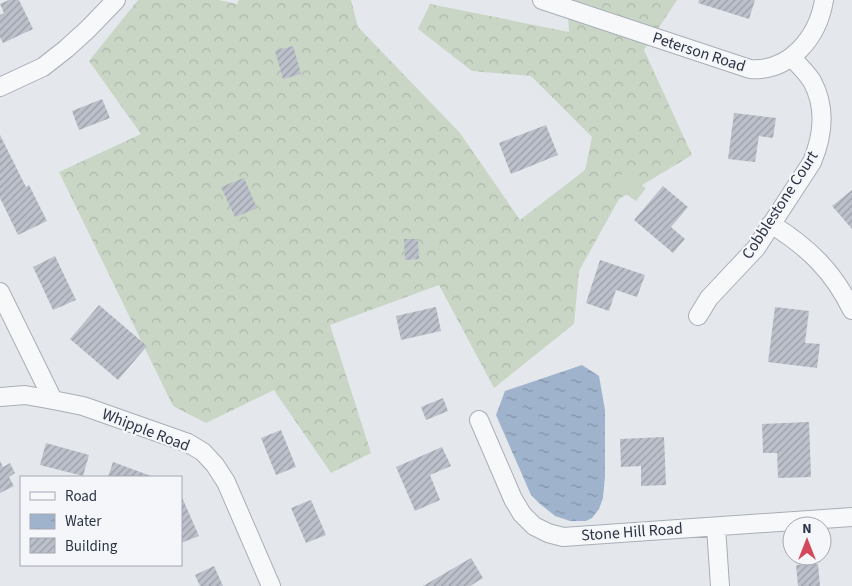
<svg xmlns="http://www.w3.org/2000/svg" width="852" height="586" font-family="'Source Sans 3',sans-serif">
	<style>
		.forest { fill: url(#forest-crowns) }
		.park { fill: #c9d6c5 }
		.water { fill: url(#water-ripples) }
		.building { fill: url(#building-hatch) }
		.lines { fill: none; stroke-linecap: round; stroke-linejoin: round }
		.minor-casing { stroke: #a9aeb7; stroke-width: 20 }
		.minor { stroke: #f7f8fa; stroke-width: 18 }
		.labels { text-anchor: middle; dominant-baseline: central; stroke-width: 4.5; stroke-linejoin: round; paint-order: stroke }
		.street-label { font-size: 16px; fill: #2b3445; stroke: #f4f6f9 }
	</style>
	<defs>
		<pattern id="forest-crowns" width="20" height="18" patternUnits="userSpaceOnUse" patternTransform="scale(1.25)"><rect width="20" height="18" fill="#c9d6c5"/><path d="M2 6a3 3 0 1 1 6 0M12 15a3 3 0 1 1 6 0" fill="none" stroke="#adb8ab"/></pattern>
		<pattern id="water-ripples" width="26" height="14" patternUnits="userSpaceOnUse" patternTransform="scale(1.25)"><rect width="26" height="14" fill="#9fb4cc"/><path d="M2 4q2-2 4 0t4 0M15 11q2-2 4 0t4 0" fill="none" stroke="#8293a7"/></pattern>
		<pattern id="building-hatch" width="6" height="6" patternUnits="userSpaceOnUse" patternTransform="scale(1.25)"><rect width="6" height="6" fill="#bbc0ca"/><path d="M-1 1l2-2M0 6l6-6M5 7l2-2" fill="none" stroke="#989da6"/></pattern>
	</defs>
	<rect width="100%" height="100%" fill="#e4e7ec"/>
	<path class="forest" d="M 138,0 L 219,0 L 237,4 L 239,0 L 351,0 L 358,27 L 460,133 L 520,220 L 585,170 L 592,137 L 531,76 L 472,71 L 418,29 L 430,4 L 569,32 L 567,0 L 677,0 L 644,50 L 692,155 L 619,199 L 579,271 L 574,324 L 494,388 L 439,285 L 330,325 L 371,453 L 331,473 L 274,390 L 206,423 L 173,406 L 59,172 L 141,134 L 89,61 Z"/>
	<path class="park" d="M 623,172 L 646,188 L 636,201 L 614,186 Z"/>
	<path class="water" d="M 582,365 L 599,376 L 605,410 L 605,476 L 603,498 L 599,509 L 592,518 L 586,521 L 570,521 L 555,516 L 539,503 L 531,495 L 496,415 L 505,391 Z"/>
	<path class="building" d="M 9,0 L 19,0 L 33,29 L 3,43 L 0,37 L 0,15 L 4,13 L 0,4 Z
		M 699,0 L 755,0 L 749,19 L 698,3 Z
		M 293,46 L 301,74 L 283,79 L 275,51 Z
		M 102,99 L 110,118 L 79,130 L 72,111 Z
		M 734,113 L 776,118 L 773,138 L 759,136 L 755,162 L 728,159 Z
		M 546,125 L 558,155 L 511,174 L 499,143 Z
		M 0,135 L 26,187 L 29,185 L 47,221 L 18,235 L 0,198 Z
		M 244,178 L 257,208 L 235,217 L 221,187 Z
		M 663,186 L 688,207 L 671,227 L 685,239 L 673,253 L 634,220 Z
		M 852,190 L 852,229 L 832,206 Z
		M 404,239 L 418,239 L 419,259 L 405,260 Z
		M 55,256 L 76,300 L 53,310 L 33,267 Z
		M 600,260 L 645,275 L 637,297 L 616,290 L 609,311 L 586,303 Z
		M 99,305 L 147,346 L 118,380 L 70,339 Z
		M 436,307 L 441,331 L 401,340 L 396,316 Z
		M 775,307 L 809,311 L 805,343 L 820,344 L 817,368 L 768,362 Z
		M 443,398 L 448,411 L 426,420 L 421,407 Z
		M 809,422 L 811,477 L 778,478 L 777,453 L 763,453 L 762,424 Z
		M 281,430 L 296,467 L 276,475 L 261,438 Z
		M 664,437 L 666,485 L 641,486 L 641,466 L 621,467 L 620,439 Z
		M 46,443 L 89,455 L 83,476 L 40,465 Z
		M 442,447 L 451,466 L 430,475 L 440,500 L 415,511 L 396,467 Z
		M 0,461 L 3,467 L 10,463 L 15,473 L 9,477 L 14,486 L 0,493 Z
		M 113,462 L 151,476 L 151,477 L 108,477 Z
		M 181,495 L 199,536 L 181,543 Z
		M 311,500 L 326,535 L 306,543 L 291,508 Z
		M 471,558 L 483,578 L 470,586 L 423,586 Z
		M 818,564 L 820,586 L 798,586 L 796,565 Z
		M 214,566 L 223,586 L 200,586 L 195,575 Z"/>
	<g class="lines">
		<g class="minor-casing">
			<path id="minor" d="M 542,0 L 750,69 C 790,72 818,37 824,0
				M 0,87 L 43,67 L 66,49 L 88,29 L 116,0
				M 771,224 C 808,247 833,271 852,310
				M 0,292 L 53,400
				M 698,316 L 709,298 L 756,248 L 812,162 C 823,136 826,107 812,81 C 806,72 799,65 791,57
				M 0,397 L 25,395 L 53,400 L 83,406 L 188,443 L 203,452 L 215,465 L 226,482 L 271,586
				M 479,420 L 513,499 L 522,514 L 534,526 L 548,533 L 563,537 L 852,517
				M 716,527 L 720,586"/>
		</g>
		<use href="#minor" class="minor"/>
	</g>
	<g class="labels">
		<g class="street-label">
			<text transform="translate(699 52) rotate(18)">Peterson Road</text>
			<text transform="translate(780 205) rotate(-57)">Cobblestone Court</text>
			<text transform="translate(146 430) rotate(21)">Whipple Road</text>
			<text transform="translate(632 532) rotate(-4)">Stone Hill Road</text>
		</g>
	</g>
	<rect x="20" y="476" width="162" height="90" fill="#f4f6f9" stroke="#a4a8b1"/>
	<rect x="30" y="492" width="25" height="8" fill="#f7f8fa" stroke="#a4a8b1"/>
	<text x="65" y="501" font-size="15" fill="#2b3445">Road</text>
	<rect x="30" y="514" width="25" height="15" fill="url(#water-ripples)" stroke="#a4a8b1"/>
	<text x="65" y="526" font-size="15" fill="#2b3445">Water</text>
	<rect x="30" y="538" width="25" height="15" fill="url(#building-hatch)" stroke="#a4a8b1"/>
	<text x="65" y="551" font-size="15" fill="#2b3445">Building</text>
	<g transform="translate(807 541)"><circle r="24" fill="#f4f6f9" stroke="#a4a8b1"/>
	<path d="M0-4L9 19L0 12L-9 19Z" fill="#d1495b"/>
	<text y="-8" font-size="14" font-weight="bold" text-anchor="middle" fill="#2b3445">N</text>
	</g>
</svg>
